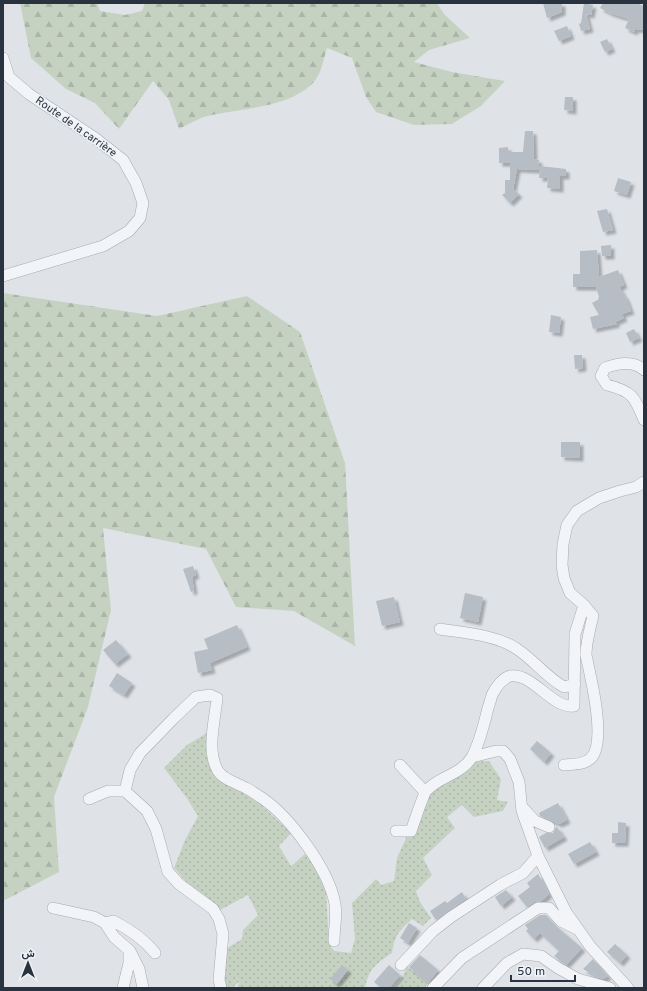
<svg xmlns="http://www.w3.org/2000/svg" width="647" height="991" font-family="Overpass,Vazirmatn,sans-serif">
	<style>
		.grass { fill: url(#grass-dots) }
		.forest { fill: url(#forest-firs) }
		.building { fill: #b7bdc5; filter: url(#shadow) }
		.lines { fill: none; stroke-linecap: round; stroke-linejoin: round }
		.minor-casing { stroke: #a5aab2; stroke-width: 12 }
		.minor { stroke: #f2f4f7; stroke-width: 11 }
		.labels { text-anchor: middle; dominant-baseline: central; stroke-width: 3; stroke-linejoin: round; paint-order: stroke }
		.street-label { font-size: 11px; fill: #29323f; stroke: #eff2f6 }
	</style>
	<defs>
		<pattern id="grass-dots" width="8" height="8" patternUnits="userSpaceOnUse"><rect width="8" height="8" fill="#c6d2c1"/><path d="M2 2h.1M6 6h.1" fill="none" stroke="#aab5a7" stroke-width="1.8" stroke-linecap="round"/></pattern>
		<pattern id="forest-firs" width="22" height="20" patternUnits="userSpaceOnUse"><rect width="22" height="20" fill="#c6d2c1"/><path d="M5 1l3.5 6h-7zM16 11l3.5 6h-7z" fill="#aab5a7"/></pattern>
		<filter id="shadow"><feDropShadow dx="3.5" dy="3.5" stdDeviation="1" flood-color="#0004"/></filter>
	</defs>
	<rect width="100%" height="100%" fill="#dfe3e8"/>
	<path class="grass" d="M 207,733 L 206,754 L 218,777 L 236,787 L 258,802 L 291,833 L 279,846 L 291,866 L 305,854 L 314,866 L 326,891 L 329,944 L 334,951 L 351,953 L 355,939 L 352,903 L 376,879 L 381,885 L 394,881 L 397,858 L 412,825 L 425,787 L 467,762 L 489,761 L 501,779 L 497,800 L 508,802 L 503,811 L 474,817 L 462,805 L 447,817 L 455,828 L 423,858 L 432,875 L 416,891 L 420,902 L 431,918 L 423,926 L 412,919 C 399,931 395,935 392,953 C 376,964 369,968 365,988 L 237,988 L 240,981 L 232,988 L 225,988 L 223,983 L 224,950 L 242,939 L 243,930 L 258,915 L 248,895 L 220,910 L 192,889 L 174,868 L 185,840 L 198,816 L 186,797 L 164,768 L 187,745 Z
		M 407,966 L 428,983 L 425,988 L 394,988 L 401,980 Z"/>
	<path class="forest" d="M 20,3 L 97,3 L 100,11 L 125,15 L 142,11 L 145,3 L 437,3 L 444,14 L 470,38 L 429,50 L 414,62 L 452,72 L 505,81 L 481,106 L 452,124 L 414,125 L 376,112 L 366,97 L 352,58 L 327,48 C 323,60 322,74 312,84 C 286,109 238,108 204,117 C 196,120 187,125 179,129 L 169,100 L 153,81 L 119,129 L 95,103 L 66,89 L 31,58 Z
		M 3,293 L 157,316 L 247,296 L 300,332 L 345,463 L 355,646 L 294,611 L 236,607 L 206,549 L 103,528 L 111,610 L 88,707 L 54,797 L 59,872 L 3,901 Z"/>
	<path class="building" d="M 543,3 L 562,3 L 562,12 L 547,18 Z
		M 584,3 L 593,5 L 591,15 L 586,14 L 590,29 L 581,31 L 579,24 L 581,23 Z
		M 603,3 L 636,3 L 644,6 L 644,30 L 635,29 L 634,32 L 625,28 L 629,19 L 610,13 L 600,8 Z
		M 567,26 L 571,36 L 559,41 L 554,31 Z
		M 607,39 L 612,49 L 605,52 L 600,42 Z
		M 565,97 L 573,97 L 573,111 L 564,110 Z
		M 525,131 L 533,131 L 534,159 L 539,160 L 538,170 L 517,169 L 513,189 L 519,194 L 510,203 L 502,195 L 505,193 L 505,180 L 510,180 L 510,163 L 499,163 L 499,148 L 508,147 L 508,152 L 523,152 Z
		M 540,166 L 566,169 L 566,176 L 560,176 L 560,189 L 547,188 L 548,178 L 539,178 Z
		M 618,178 L 631,182 L 627,195 L 614,191 Z
		M 607,209 L 613,230 L 603,232 L 597,211 Z
		M 611,245 L 611,256 L 602,256 L 601,246 Z
		M 597,250 L 599,277 L 618,270 L 624,285 L 619,287 L 626,298 L 631,311 L 622,314 L 624,318 L 615,322 L 617,324 L 593,329 L 590,317 L 599,315 L 592,303 L 599,299 L 598,298 L 599,297 L 596,287 L 573,287 L 573,274 L 580,274 L 580,251 Z
		M 551,315 L 561,317 L 559,333 L 549,332 Z
		M 634,329 L 639,338 L 630,342 L 626,333 Z
		M 574,355 L 582,355 L 583,368 L 575,369 Z
		M 561,442 L 580,442 L 580,458 L 561,457 Z
		M 193,566 L 196,575 L 192,577 L 194,591 L 191,592 L 183,569 Z
		M 465,593 L 483,597 L 478,622 L 460,618 Z
		M 394,597 L 400,622 L 382,626 L 376,601 Z
		M 237,625 L 247,647 L 210,663 L 212,670 L 198,673 L 194,652 L 208,649 L 204,639 Z
		M 116,640 L 128,654 L 115,664 L 103,650 Z
		M 117,673 L 132,683 L 124,695 L 109,686 Z
		M 537,741 L 551,753 L 544,762 L 530,749 Z
		M 558,803 L 567,820 L 559,824 L 540,816 L 539,813 Z
		M 618,822 L 626,823 L 625,843 L 612,843 L 612,833 L 618,833 Z
		M 556,827 L 557,827 L 564,837 L 545,848 L 539,837 L 546,833 L 553,833 Z
		M 590,842 L 596,852 L 574,864 L 568,854 Z
		M 538,874 L 549,894 L 541,901 L 535,902 L 527,907 L 518,896 L 530,887 L 527,883 Z
		M 506,890 L 512,897 L 501,906 L 495,897 Z
		M 462,892 L 466,899 L 436,920 L 430,911 L 445,901 L 447,903 Z
		M 540,915 L 546,915 L 556,926 L 582,948 L 566,965 L 554,956 L 559,951 L 540,933 L 534,939 L 526,931 L 528,929 L 525,925 Z
		M 409,923 L 417,928 L 408,943 L 400,938 Z
		M 615,944 L 627,955 L 620,963 L 607,952 Z
		M 420,955 L 438,970 L 428,983 L 409,967 Z
		M 593,959 L 608,976 L 603,979 L 597,977 L 583,969 Z
		M 342,965 L 348,970 L 337,984 L 330,979 Z
		M 389,965 L 400,975 L 389,988 L 381,988 L 374,982 Z"/>
	<g class="lines">
		<g class="minor-casing">
			<path id="minor" d="M 3,58 L 9,77 L 29,94 L 95,138 L 123,160 L 136,183 L 143,203 L 140,218 L 129,231 L 103,246 L 3,276
				M 644,370 C 633,360 618,363 605,368 L 601,376 L 607,385 C 632,391 635,397 644,420
				M 440,629 C 464,633 497,635 517,649 C 534,660 546,677 564,687 L 575,684
				M 472,757 L 496,751 L 503,751 L 510,759 L 519,782 L 522,811 L 538,856 L 566,912 L 590,946 L 628,988
				M 400,765 L 425,792
				M 564,765 C 574,764 584,765 591,758 C 605,744 594,692 590,674 C 589,668 587,661 586,655 C 586,642 590,629 593,616 L 584,605 L 570,593 L 564,578 L 562,565 L 563,544 L 567,525 L 577,511 L 599,498 L 620,491 L 636,487 L 644,482
				M 125,791 L 130,770 L 140,753 L 174,718 L 196,697 L 210,695 L 217,698 C 215,720 206,751 218,771 C 224,780 237,783 246,788 C 252,791 257,795 262,798 C 291,818 329,870 335,904 C 337,916 334,930 334,941
				M 89,799 L 108,791 L 125,791 L 147,811 L 156,829 L 168,872 L 179,884 L 213,909 L 219,919 L 223,934 L 219,980 L 221,988
				M 523,808 L 535,821 L 549,827
				M 396,831 L 411,831 C 414,823 423,795 426,791 C 439,776 461,775 472,757 C 480,742 484,724 488,708 C 490,703 491,697 493,693 C 496,687 503,678 510,676 C 532,672 552,709 574,706 L 575,634 L 584,605
				M 53,908 L 94,917 L 105,923
				M 130,951 L 139,969 L 143,988
				M 401,965 L 433,931 L 451,917 L 500,885 L 523,873 L 538,856
				M 123,988 L 129,963 L 129,950 L 114,937 L 105,923 L 113,921 C 129,929 144,939 155,953
				M 433,988 L 462,958 L 538,908 L 549,908 L 561,921 L 575,928
				M 483,988 L 507,963 L 523,954 L 541,956 L 558,968 L 578,979 L 610,988"/>
		</g>
		<use href="#minor" class="minor"/>
	</g>
	<g class="labels">
		<g class="street-label">
			<text transform="translate(76 127) rotate(35)">Route de la carrière</text>
		</g>
	</g>
	<rect width="647" height="991" fill="none" stroke="#29323f" stroke-width="8"/>
	<g transform="translate(28 963)" stroke="#eff2f6" stroke-width="3" paint-order="stroke">
	<path d="M0-3L7 15L0 10L-7 15Z" fill="#29323f"/>
	<text y="-6" font-size="11" font-weight="bold" text-anchor="middle" fill="#29323f">ش</text>
	</g>
	<path d="M511 975v6h64v-6" fill="none" stroke="#29323f" stroke-width="2"/>
	<text x="517" y="975" font-size="12" fill="#29323f" stroke="#eff2f6" stroke-width="3" paint-order="stroke">50 m</text>
</svg>
